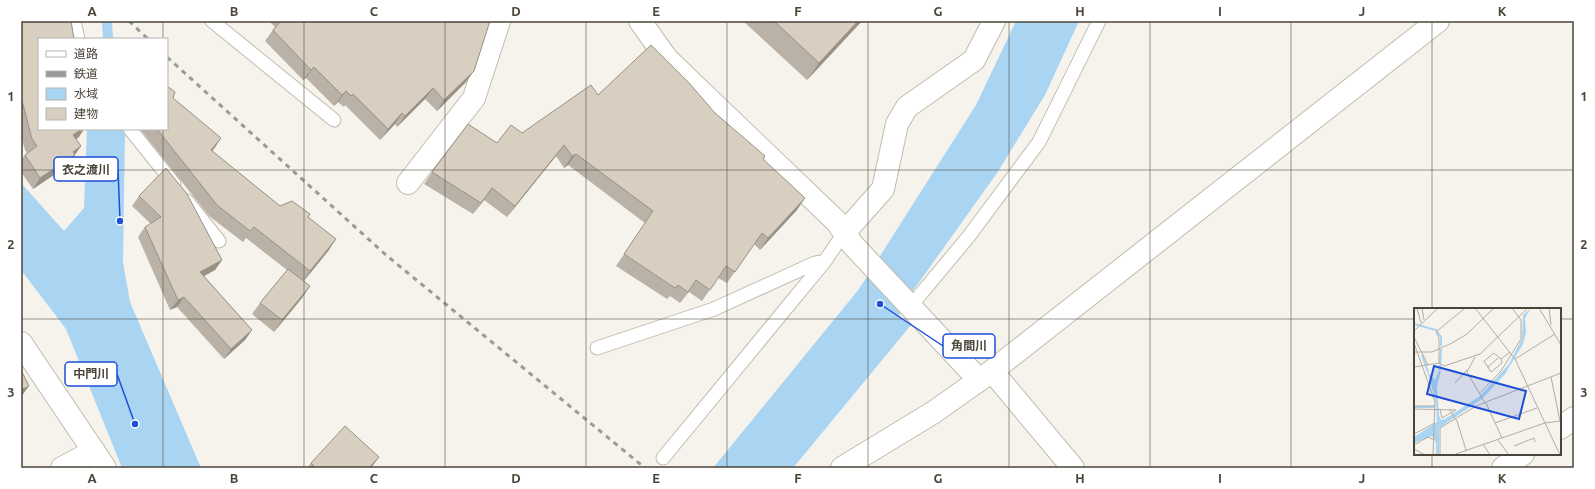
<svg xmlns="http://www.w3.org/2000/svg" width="1595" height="489" font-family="Ubuntu,'Noto Sans JP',sans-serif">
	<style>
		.water { fill: #a9d4f2 }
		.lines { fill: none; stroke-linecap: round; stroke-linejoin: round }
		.stream { stroke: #a9d4f2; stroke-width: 10 }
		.service-casing { stroke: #c2bbae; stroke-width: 15 }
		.minor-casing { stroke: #c2bbae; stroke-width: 24 }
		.service { stroke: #fff; stroke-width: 13 }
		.minor { stroke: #fff; stroke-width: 22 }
		.rail { stroke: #9a9a9a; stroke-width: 3; stroke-dasharray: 5 5; stroke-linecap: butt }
		.wall { fill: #bab2a6 }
		.shaded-wall { fill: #979187 }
		.building { fill: #d8cfc1; stroke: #979187 }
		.grid { fill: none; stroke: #4b4439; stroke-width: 1; stroke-opacity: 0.55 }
		.inset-river { fill: none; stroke: #a9d4f2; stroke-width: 2 }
		.inset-road { fill: none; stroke: #b2ada4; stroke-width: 1 }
		.view { fill: #1d4ed8; fill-opacity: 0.15; stroke: #1d4ed8; stroke-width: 2 }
		.inset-edge { fill: none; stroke: #4b4439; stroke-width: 2 }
		.leader { fill: none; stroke: #1d4ed8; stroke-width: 1.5 }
		.callout-dot { fill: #1d4ed8; stroke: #fff; stroke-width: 1.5 }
		.callout { fill: #fff; stroke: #1d4ed8; stroke-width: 1.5 }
		.callout-label { font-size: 12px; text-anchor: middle; font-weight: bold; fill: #4b4439 }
		.neatline { fill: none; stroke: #4b4439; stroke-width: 1.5 }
		.grid-label { font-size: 13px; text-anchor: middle; font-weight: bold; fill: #4b4439 }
	</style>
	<rect width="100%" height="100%" fill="#f6f3ec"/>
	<path class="water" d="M 1016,21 L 1079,21 L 1045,95 L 997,173 L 905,302 L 899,316 L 911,325 L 793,468 L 713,468 L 859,289 L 976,105 Z
		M 87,129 L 125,129 L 123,262 L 130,302 L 201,468 L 122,468 L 66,329 L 21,270 L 21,183 L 64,231 L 84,208 Z"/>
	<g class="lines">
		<path class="stream" d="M 107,21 L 108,39"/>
		<g class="service-casing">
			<path id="service" d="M 74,21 L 78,39
				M 212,21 L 334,120
				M 130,129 L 174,184
				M 187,201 L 219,241
				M 910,307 L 969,236 L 1039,142 L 1099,21
				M 597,348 L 714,309 L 815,263 L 825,261
				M 663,458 L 825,261 L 844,233"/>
		</g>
		<g class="minor-casing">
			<path id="minor" d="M 640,21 L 667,59 L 837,222 L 852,244 L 979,380
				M 408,183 L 474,98 L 499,21
				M 844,233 L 883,189 L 897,124 L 907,107 L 974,60 L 994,21
				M 21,343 L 105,468
				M 992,371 L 1073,468
				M 1560,428 L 1574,418
				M 62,468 L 94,451
				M 842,468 L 934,412 L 992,371 L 1438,21
				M 1503,468 L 1523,454"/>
		</g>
		<use href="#service" class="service"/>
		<use href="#minor" class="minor"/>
		<path class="rail" d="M 129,21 L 148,39
			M 167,57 L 386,255 L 645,468"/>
	</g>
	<path class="wall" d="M 21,21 L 39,39 L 79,137 L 76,139 L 81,146 L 67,166 L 33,189 L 21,172 L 21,160 L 25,155 L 27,153 L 25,150 L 21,136 Z
		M 269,21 L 490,21 L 466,82 L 437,111 L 425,99 L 397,127 L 395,124 L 380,140 L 345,105 L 344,107 L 338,102 L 334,106 L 306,78 L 303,80 L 265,41 L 275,27 Z
		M 743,21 L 862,21 L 807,80 Z
		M 598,95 L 715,113 L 764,159 L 797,210 L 760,250 L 754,244 L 727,283 L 718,278 L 702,301 L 689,292 L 680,303 L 670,296 L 667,299 L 616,266 L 645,223 L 568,165 L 564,168 L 556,156 L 507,217 L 484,200 L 473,214 L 424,184 L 432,172 L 497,143 L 522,133 Z
		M 173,98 L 212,151 L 280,206 L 308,217 L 329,250 L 303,282 L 310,286 L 302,298 L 274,332 L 252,314 L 260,303 L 287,270 L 246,238 L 243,242 L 209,216 L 140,129 L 167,129 Z
		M 139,196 L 222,260 L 215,270 L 204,276 L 252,330 L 245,340 L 224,359 L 177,307 L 170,310 L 138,237 L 145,227 L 151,224 L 132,206 Z
		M 379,457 L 371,468 L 307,468 L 311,463 Z"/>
	<path class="shaded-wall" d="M 858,21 L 862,21 L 807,80 L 819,63 Z
		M 314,67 L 306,78 L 303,80 L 311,70 Z
		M 474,71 L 466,82 L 437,111 L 444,100 Z
		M 433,88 L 425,99 L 397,127 L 405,116 Z
		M 346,91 L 338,102 L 334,106 L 342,95 Z
		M 402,113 L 395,124 L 380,140 L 388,129 Z
		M 82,129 L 84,129 L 79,137 L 66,146 L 73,135 Z
		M 221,138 L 214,149 L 203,161 L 211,150 Z
		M 564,145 L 556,156 L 507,217 L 515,206 Z
		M 81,146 L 67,166 L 33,189 L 40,178 L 73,152 Z
		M 576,154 L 568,165 L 564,168 L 572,156 Z
		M 492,188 L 484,200 L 473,214 L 481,203 Z
		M 805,198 L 797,210 L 760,250 L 768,238 Z
		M 336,239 L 329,250 L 303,282 L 310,271 Z
		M 222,260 L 215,270 L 193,282 L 200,272 Z
		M 310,286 L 302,298 L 274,332 L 282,320 Z
		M 184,297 L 177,307 L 170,310 L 178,300 Z
		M 252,330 L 245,340 L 224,359 L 231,349 Z
		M 29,386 L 21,397 L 21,390 Z
		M 379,457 L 371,468 L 369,468 Z"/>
	<path class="building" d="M 21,21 L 71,21 L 74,39 L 39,39 L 39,129 L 82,129 L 73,135 L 81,146 L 73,152 L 75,155 L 40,178 L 25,155 L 37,146 L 32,139 L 21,97 Z
		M 281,21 L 490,21 L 474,71 L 444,100 L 433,88 L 405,116 L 402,113 L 388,129 L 353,94 L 351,96 L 346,91 L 342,95 L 314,67 L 311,70 L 273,30 Z
		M 774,21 L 858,21 L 819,63 Z
		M 651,45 L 690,84 L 715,113 L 765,156 L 763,159 L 805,198 L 768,238 L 762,233 L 735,272 L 726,266 L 710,290 L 696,280 L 688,292 L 678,285 L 675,288 L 624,254 L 653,211 L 576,154 L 572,156 L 564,145 L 515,206 L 492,188 L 481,203 L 432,172 L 468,124 L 497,143 L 511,125 L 522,133 L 591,85 L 598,95 Z
		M 167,86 L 175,92 L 173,98 L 221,138 L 211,150 L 280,206 L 292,201 L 310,214 L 308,217 L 336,239 L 310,271 L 254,227 L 250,231 L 217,205 L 157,129 L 167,129 Z
		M 166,168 L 187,194 L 222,260 L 200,272 L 252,330 L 231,349 L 184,297 L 178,300 L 145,227 L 161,217 L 139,196 Z
		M 288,269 L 310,286 L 282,320 L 260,303 Z
		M 21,370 L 29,386 L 21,390 Z
		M 345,426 L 379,457 L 369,468 L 316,468 L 311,463 Z"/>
	<path class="grid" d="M 163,21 L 163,39M 304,21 L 304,468M 445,21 L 445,468M 586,21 L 586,468M 727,21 L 727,468M 868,21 L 868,468M 1009,21 L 1009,468M 1150,21 L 1150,468M 1291,21 L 1291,468M 1432,21 L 1432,309M 163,129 L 163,468M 21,170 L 1574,170M 21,319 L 1415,319M 1560,319 L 1574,319M 1432,454 L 1432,468"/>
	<g transform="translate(1414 308)">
		<rect width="147" height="147" fill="#f6f3ec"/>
		<path d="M 117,0 L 111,10 L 112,25 L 109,36 L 91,66 L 68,91 L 25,120 L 25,147 L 22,147 L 22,135 L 18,128 L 0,135 L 0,129 L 23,114 L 22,94 L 13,63 L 21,72 L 25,62 L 27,63 L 23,78 L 25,108 L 27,112 L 31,111 L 66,88 L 95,56 L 108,31 L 109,7 Z" fill="#a9d4f2"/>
		<path class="inset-river" d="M 0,16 L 22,22 L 27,29 L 27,38M 8,47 L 14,64M 26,62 L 27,41M 0,99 L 21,99"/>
		<path class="inset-road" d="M 3,0 L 7,15M 8,0 L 10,12M 61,0 L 101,51 L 146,147M 125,0 L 147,37M 135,0 L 137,17M 0,23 L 24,0M 0,29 L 14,57M 0,35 L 21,94 L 19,147M 0,44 L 18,44 L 38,35 L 53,26 L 80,0M 61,49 L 53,64 L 71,95M 87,51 L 88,55 L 77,64 L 70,53 L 80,45 L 87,51 L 96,44M 101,51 L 141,26M 25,55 L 30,58 L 66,46 L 114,0M 0,59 L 25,55 L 25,30 L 22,24 L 51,0M 74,59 L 84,50M 137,69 L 146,113M 41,75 L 53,62M 66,85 L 87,63 L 107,31 L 107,12 L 98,0M 72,95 L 88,130M 0,98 L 21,98M 0,101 L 42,102M 26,101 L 28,110 L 42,102M 35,101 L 43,113 L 52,142M 81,115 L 123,100M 0,126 L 21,115M 83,131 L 95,147M 69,136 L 76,147M 0,137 L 14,129 L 20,132M 100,138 L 120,130 L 121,134M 0,141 L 11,147M 26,147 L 26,120 L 62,98 L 147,65M 39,147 L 131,115 L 147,113"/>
		<path class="view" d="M 20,58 L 112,83 L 105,111 L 13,86 Z"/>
		<rect width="147" height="147" class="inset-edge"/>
	</g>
	<path class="leader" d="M120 221L118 169M880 304L943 346M135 424L117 374"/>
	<g class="callout-dot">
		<circle cx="120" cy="221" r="4"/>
		<circle cx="880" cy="304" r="4"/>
		<circle cx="135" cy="424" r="4"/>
	</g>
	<g class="callout">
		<rect x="54" y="157" width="64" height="24" rx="4"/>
		<rect x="943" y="334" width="52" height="24" rx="4"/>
		<rect x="65" y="362" width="52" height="24" rx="4"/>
	</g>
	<g class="callout-label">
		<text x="86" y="174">衣之渡川</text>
		<text x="969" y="350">角間川</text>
		<text x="91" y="378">中門川</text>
	</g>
	<rect width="1595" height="489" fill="none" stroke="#ffffff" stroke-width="44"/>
	<rect x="38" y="38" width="130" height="92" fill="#ffffff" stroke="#b7b4b0"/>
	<rect x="46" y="51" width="20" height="6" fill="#ffffff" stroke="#b7b4b0"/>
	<text x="74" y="58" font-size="12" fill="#4b4439">道路</text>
	<rect x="46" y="71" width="20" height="6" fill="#9a9a9a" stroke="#b7b4b0"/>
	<text x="74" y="78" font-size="12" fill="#4b4439">鉄道</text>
	<rect x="46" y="88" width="20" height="12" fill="#a9d4f2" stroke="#b7b4b0"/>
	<text x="74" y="98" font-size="12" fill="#4b4439">水域</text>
	<rect x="46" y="108" width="20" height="12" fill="#d8cfc1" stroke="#b7b4b0"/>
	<text x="74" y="118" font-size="12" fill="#4b4439">建物</text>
	<rect x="22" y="22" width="1551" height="445" class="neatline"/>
	<g class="grid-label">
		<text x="92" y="16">A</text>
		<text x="234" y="16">B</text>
		<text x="374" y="16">C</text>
		<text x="516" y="16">D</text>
		<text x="656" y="16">E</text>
		<text x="798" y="16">F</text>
		<text x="938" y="16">G</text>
		<text x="1080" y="16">H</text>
		<text x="1220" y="16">I</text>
		<text x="1362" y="16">J</text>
		<text x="1502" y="16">K</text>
		<text x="11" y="101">1</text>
		<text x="1584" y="101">1</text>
		<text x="11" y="249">2</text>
		<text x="1584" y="249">2</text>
		<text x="11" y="397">3</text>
		<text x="1584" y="397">3</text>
		<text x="92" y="483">A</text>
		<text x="234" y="483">B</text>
		<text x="374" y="483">C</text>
		<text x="516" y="483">D</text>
		<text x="656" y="483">E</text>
		<text x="798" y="483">F</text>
		<text x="938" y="483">G</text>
		<text x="1080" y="483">H</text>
		<text x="1220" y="483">I</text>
		<text x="1362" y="483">J</text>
		<text x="1502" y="483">K</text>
	</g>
</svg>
